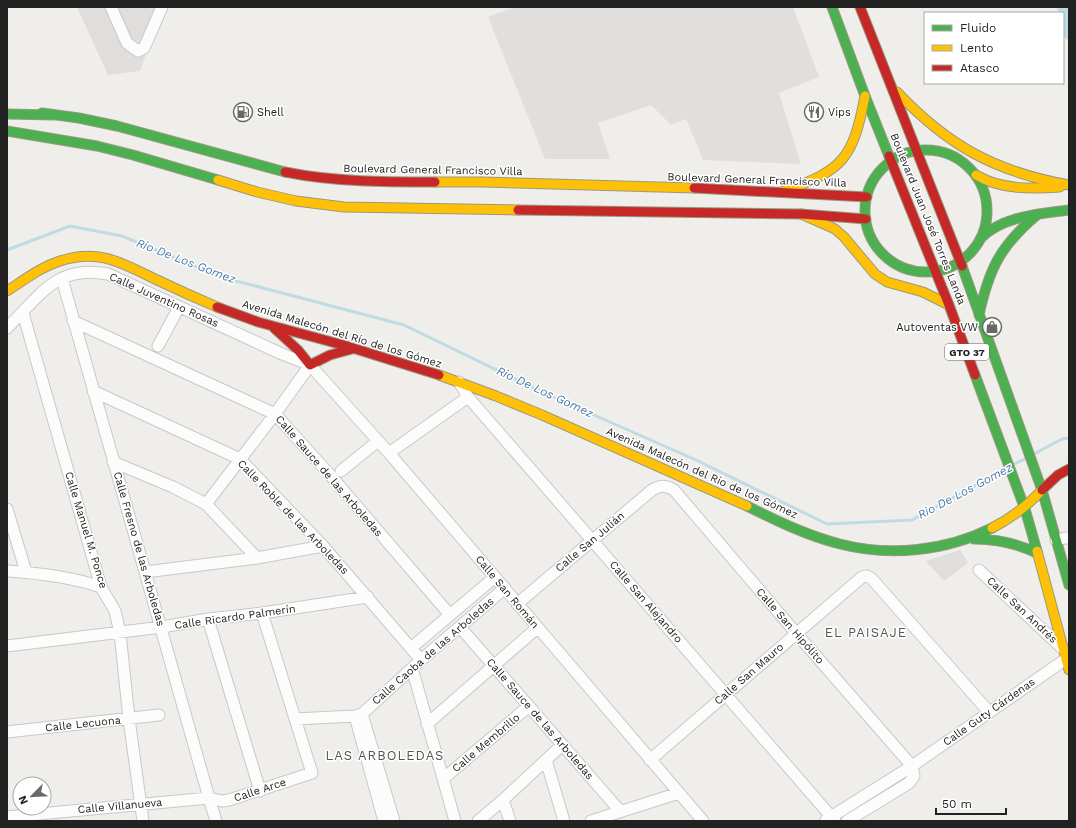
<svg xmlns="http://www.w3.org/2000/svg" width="1076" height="828" font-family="'Work Sans',sans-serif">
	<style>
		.residential { fill: #dfdedc }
		.parking { fill: #e0dfde }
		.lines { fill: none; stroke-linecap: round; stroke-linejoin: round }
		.stream { stroke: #bfdbe3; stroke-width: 3 }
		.canal { stroke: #bfdbe3; stroke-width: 10 }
		.street-casing { stroke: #c9c8c7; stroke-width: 13 }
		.fast-casing { stroke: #999a82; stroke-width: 11 }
		.slow-casing { stroke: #999a82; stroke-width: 11 }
		.jam-casing { stroke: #999a82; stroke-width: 11 }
		.street { stroke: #fdfcfc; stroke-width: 11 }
		.fast { stroke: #4caf50; stroke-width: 9 }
		.slow { stroke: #ffc107; stroke-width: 9 }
		.jam { stroke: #c62828; stroke-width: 9 }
		.labels { text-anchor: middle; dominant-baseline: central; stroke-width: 3; stroke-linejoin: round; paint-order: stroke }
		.shield { fill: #fff; stroke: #646464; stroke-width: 1 }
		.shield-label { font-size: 10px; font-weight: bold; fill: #222 }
		.poi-label { font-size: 11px; fill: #222; stroke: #fff; text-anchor: start }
		.street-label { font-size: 11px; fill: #222; stroke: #fff }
		.water-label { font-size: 12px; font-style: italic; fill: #4a7aab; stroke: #fff }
		.quarter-label { font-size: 13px; letter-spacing: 1px; fill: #555; stroke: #fff }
	</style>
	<rect width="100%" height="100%" fill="#f0eeeb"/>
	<path class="residential" d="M 77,7 L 163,7 L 140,71 L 108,75 Z
		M 960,550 L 968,563 L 944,581 L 926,561 Z"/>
	<path class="parking" d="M 515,7 L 793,7 L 819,77 L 779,93 L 801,164 L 703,160 L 686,119 L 671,125 L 651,105 L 598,123 L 610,159 L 545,159 L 488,17 Z"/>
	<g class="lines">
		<path class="stream" d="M 7,250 L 70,226 L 122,236 L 221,277 L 404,325 L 542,392 L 696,460 L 827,524 L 912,520 L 1004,470
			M 1034,454 L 1062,439 L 1069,438
			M 1014,464 L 1025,459"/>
		<path class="canal" d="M 1062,7 L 1069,35"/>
		<g class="street-casing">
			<path id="street" d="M 111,7 L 127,43 L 138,51 L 144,48 L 162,7
				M 62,278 L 68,300 C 115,466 162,632 209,798 L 216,821
				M 23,313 L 101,587 L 115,611 L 120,633 L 129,719 L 143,821
				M 73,321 L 275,414 L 331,476 L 450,615
				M 7,328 C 40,296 56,264 108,274 L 282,354 L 310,365 L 389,453 L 703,821
				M 158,346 L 179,307
				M 459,382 L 468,397 L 835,821
				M 93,391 L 240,459 L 323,546 L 421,660
				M 389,453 L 468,397
				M 113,462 L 173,487 L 206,504 L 257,558
				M 341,471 L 378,441
				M 206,504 L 275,414 L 310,365
				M 7,509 L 26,572
				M 1056,540 L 1065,538 L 1069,538
				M 979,570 L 1062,648
				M 7,571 C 38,573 72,577 101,587
				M 145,572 L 257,558 L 323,546
				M 517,604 L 652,490 C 661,485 665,485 674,490 L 796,633 L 912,766 L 914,776 L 909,783 L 847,821
				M 208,619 L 260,791
				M 460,627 L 620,811
				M 7,646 L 162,627 L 208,619 L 262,613 L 368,597
				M 411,648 L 495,577
				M 412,668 L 455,821
				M 362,714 L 394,821
				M 355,716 L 384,821
				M 295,719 L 355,716 L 362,714 L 421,660 L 505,588
				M 427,724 L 537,628
				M 7,732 L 159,715
				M 546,760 L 564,821
				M 650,760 L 862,577 L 867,576 L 872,579 L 989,712
				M 443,779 L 529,706
				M 503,800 L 510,821
				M 7,817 L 209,798 L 222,801 L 229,800 L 312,773 L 262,613
				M 826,820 L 912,766 L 1066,659
				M 478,821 L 503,800 L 562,745
				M 591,821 L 679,793"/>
		</g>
		<g class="fast-casing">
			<path id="fast" d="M 832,7 L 865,96 L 889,156
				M 42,113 L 79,118 L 117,126 L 285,172
				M 7,114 L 54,115
				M 7,131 L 97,146 L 133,155 L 218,180
				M865 211a61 61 0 1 1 122 0a61 61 0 1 1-122 0Z
				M 980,239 C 1002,216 1039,214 1069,210
				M 962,266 L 1042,490 L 1069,585
				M 979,315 C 989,268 1001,245 1038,214
				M 975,375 L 1025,509 L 1037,551
				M 747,506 C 777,521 808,536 840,544 C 890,557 946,551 992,528
				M 974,539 C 997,539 1016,543 1037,553"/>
		</g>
		<g class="slow-casing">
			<path id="slow" d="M 897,92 C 948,146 996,172 1069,185
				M 976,175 C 1001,190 1032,189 1060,187
				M 218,180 L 257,192 L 296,201 L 344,207 L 518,210
				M 435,182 L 483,182 L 694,188
				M 784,191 C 844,170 853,158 865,96
				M 801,214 L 835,229 L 844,237 L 875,274 L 887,282 L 923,292 L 949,305
				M 7,291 C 24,280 41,267 60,261 C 98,248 122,263 155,279 C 176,289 196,298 217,307
				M 439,375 L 496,396 L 542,415 L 747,506
				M 992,528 C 1012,518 1027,506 1042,490
				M 1037,551 L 1069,670"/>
		</g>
		<g class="jam-casing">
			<path id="jam" d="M 860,7 L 962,266
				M 889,156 L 949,305 L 975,375
				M 285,172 C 335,182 385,182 435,182
				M 694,188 L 867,197
				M 518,210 L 801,214 L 866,219
				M 217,307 L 258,322 L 343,345 L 439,375
				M 274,328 L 298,350 L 310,365 L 330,355 L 352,349
				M 1042,490 L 1058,475 L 1069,469"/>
		</g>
		<use href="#street" class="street"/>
		<use href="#fast" class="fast"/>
		<use href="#slow" class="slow"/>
		<use href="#jam" class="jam"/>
	</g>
	<defs>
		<g id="fuel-ring" transform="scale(1)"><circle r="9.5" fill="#fff" stroke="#6a6968" stroke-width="1.5"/><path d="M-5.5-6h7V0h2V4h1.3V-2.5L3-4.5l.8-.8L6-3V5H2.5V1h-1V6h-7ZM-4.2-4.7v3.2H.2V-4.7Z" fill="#6a6968"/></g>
		<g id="restaurant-ring" transform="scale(1)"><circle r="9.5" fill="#fff" stroke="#6a6968" stroke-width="1.5"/><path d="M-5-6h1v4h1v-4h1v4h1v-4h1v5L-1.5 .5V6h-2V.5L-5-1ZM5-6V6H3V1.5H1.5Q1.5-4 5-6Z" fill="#6a6968"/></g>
		<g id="shop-ring" transform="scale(1)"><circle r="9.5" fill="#fff" stroke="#6a6968" stroke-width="1.5"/><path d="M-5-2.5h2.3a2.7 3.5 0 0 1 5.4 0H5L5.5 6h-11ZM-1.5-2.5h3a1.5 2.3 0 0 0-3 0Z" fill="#6a6968"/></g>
	</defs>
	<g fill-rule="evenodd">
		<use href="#fuel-ring" x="243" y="112"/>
		<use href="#restaurant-ring" x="814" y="112"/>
		<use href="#shop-ring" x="992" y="327"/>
	</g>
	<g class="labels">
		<rect class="shield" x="945" y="344" width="44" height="16" rx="3"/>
		<g class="shield-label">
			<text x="967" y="352">GTO 37</text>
		</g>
		<g class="poi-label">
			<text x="257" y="112">Shell</text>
			<text x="828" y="112">Vips</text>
			<text x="978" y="327" text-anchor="end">Autoventas VW</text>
		</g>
		<g class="street-label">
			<text transform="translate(433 170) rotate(1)">Boulevard General Francisco Villa</text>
			<text transform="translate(757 180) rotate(2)">Boulevard General Francisco Villa</text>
			<text transform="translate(928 219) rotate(68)">Boulevard Juan José Torres Landa</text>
			<text transform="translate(164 300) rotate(24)">Calle Juventino Rosas</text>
			<text transform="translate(342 334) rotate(17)">Avenida Malecón del Río de los Gómez</text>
			<text transform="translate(702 473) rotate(24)">Avenida Malecón del Río de los Gómez</text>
			<text transform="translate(329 476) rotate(49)">Calle Sauce de las Arboledas</text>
			<text transform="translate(293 517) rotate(46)">Calle Roble de las Arboledas</text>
			<text transform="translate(86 530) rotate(73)">Calle Manuel M. Ponce</text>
			<text transform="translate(590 542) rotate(-40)">Calle San Julián</text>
			<text transform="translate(139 549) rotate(74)">Calle Fresno de las Arboledas</text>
			<text transform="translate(507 592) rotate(50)">Calle San Román</text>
			<text transform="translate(646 602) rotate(49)">Calle San Alejandro</text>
			<text transform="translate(1022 610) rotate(43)">Calle San Andrés</text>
			<text transform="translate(235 617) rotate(-8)">Calle Ricardo Palmerín</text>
			<text transform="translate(790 626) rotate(49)">Calle San Hipólito</text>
			<text transform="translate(433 651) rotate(-41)">Calle Caoba de las Arboledas</text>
			<text transform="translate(749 674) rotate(-41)">Calle San Mauro</text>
			<text transform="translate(989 712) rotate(-35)">Calle Guty Cárdenas</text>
			<text transform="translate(540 719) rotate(49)">Calle Sauce de las Arboledas</text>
			<text transform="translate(83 724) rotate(-6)">Calle Lecuona</text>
			<text transform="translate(486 743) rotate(-40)">Calle Membrillo</text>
			<text transform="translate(260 790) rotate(-18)">Calle Arce</text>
			<text transform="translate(120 806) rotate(-5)">Calle Villanueva</text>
		</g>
		<g class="water-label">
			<text transform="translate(186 261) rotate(21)">Rio De Los Gomez</text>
			<text transform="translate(545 392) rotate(25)">Rio De Los Gomez</text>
			<text transform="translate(965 491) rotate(-28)">Rio De Los Gomez</text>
		</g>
		<g class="quarter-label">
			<text x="866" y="632">EL PAISAJE</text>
			<text x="385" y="755">LAS ARBOLEDAS</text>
		</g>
	</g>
	<rect width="1076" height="828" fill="none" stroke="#222222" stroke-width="16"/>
	<rect x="924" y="12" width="140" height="72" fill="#ffffff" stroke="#a7a7a7"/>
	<rect x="932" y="25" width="20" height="6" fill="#4caf50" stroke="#a7a7a7"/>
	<text x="960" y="32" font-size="12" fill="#222222">Fluido</text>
	<rect x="932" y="45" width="20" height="6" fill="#ffc107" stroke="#a7a7a7"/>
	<text x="960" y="52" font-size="12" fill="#222222">Lento</text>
	<rect x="932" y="65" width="20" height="6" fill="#c62828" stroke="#a7a7a7"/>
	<text x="960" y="72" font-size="12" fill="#222222">Atasco</text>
	<g transform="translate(32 796) rotate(246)"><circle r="19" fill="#ffffff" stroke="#a7a7a7"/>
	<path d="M0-3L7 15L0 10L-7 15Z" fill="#6a6968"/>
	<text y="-6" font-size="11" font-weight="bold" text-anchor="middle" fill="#222222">N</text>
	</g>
	<path d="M936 808v6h70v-6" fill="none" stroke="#222222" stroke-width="2"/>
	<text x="942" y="808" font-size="12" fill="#222222" stroke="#ffffff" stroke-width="3" paint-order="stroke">50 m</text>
</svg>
